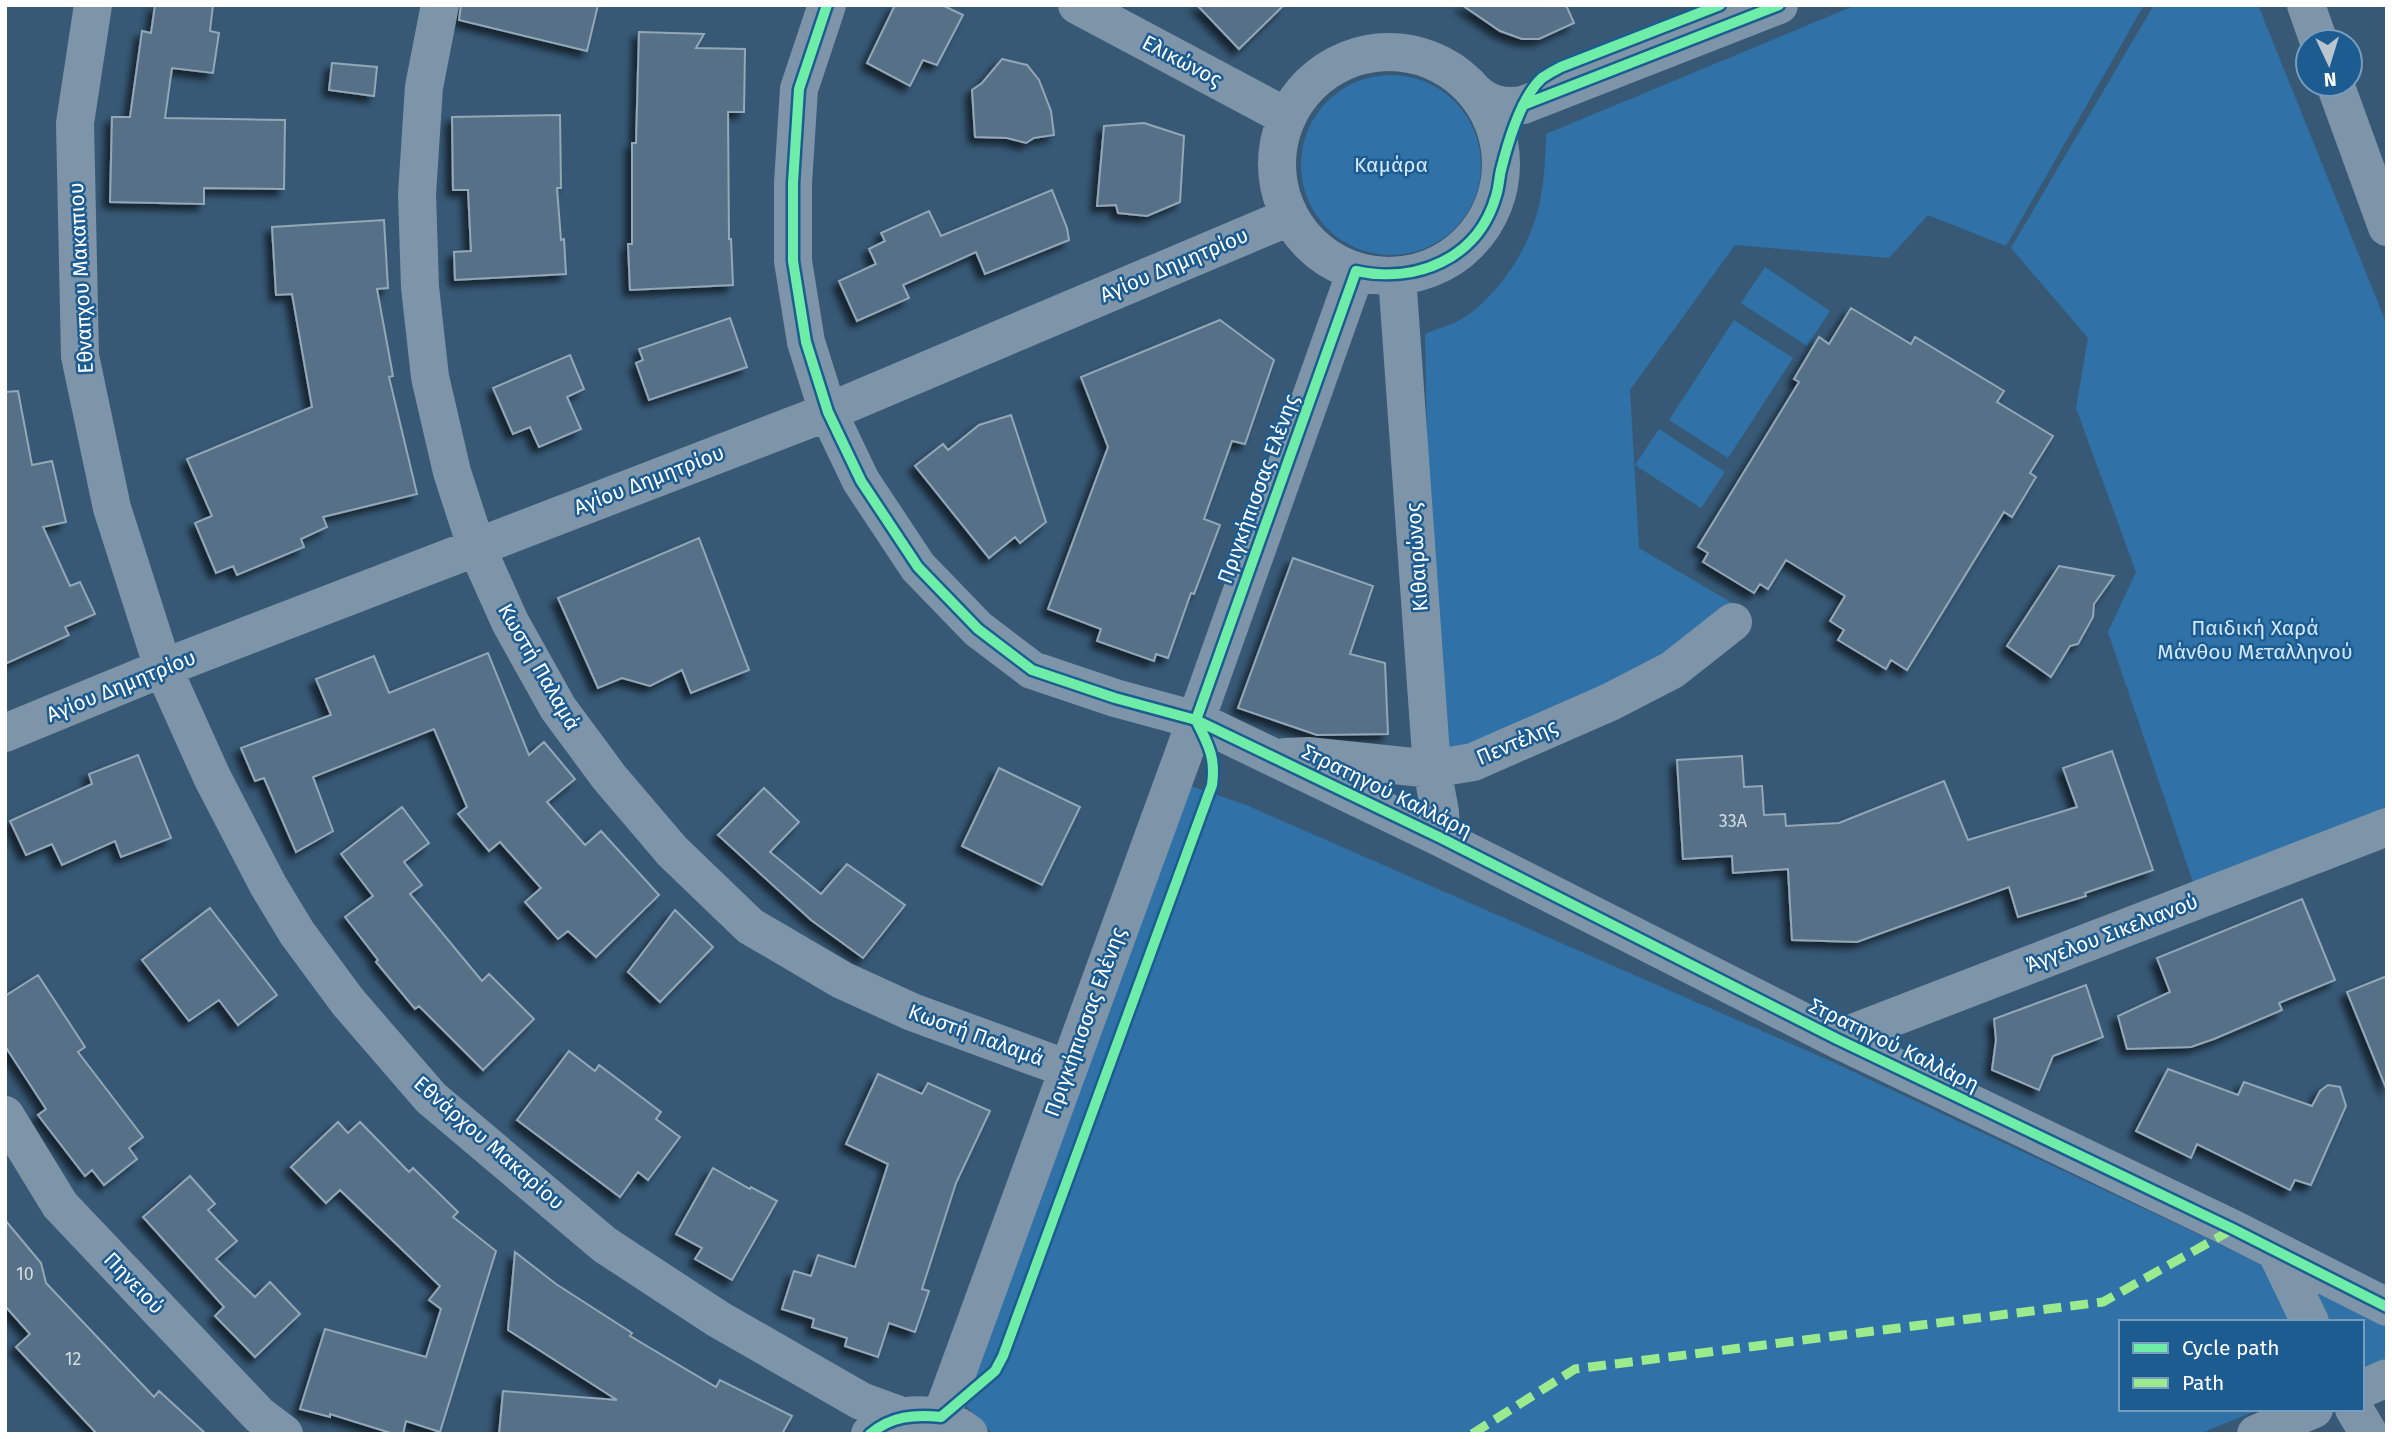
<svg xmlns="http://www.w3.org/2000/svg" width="2392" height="1439" font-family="'Fira Sans',sans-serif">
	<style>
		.green { fill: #3072a7 }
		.building { fill: #557087; stroke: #93a7b7; stroke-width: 2; filter: url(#shadow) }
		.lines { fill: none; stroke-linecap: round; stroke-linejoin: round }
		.minor { stroke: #7e95a9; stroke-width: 38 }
		.quiet { stroke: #9bea8d; stroke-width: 9; stroke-dasharray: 18 9; stroke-linecap: butt }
		.cycleway-casing { stroke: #1c5c91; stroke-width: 15 }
		.cycleway { stroke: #6deda7; stroke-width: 10 }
		.labels { text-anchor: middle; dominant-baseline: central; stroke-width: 5; stroke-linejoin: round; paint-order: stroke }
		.number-label { font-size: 18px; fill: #d4dbe1 }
		.street-label { font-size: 21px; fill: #fff; stroke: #1c5c91 }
		.park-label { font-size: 21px; fill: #d2e8fa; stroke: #1c5c91 }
	</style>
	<defs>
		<filter id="shadow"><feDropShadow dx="-6" dy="6" stdDeviation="3.5" flood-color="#0009"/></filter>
	</defs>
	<rect width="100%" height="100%" fill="#375976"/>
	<path class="green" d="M 1856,5 L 2144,5 L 2006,246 L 1928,215 L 1889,258 L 1735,245 L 1630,390 L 1639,548 L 1744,610 L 1671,667 L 1434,766 L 1425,334 C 1436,329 1449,326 1460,320 C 1477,311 1491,295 1503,280 C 1539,233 1545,192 1546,134 Z
		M 2154,5 L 2258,5 L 2387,325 L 2387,807 L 2193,882 L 2108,632 L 2136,572 L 2076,408 L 2088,338 L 2011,248 Z
		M1301 165a90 90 0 1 1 180 0a90 90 0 1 1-180 0Z
		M 1765,267 L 1830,311 L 1807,346 L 1741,303 Z
		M 1734,320 L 1793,358 L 1728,458 L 1669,420 Z
		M 1659,429 L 1725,472 L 1701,508 L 1635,465 Z
		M 1182,783 L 1246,805 L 1826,1059 L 2387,1323 L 2387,1358 L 2362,1368 L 2362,1322 L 2121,1322 L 2121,1409 L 2260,1409 L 2199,1434 L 993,1434 L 961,1401 Z"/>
	<path class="building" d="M 155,5 L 213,5 L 210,31 L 219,33 L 213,73 L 172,68 L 165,118 L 285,120 L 284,189 L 204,188 L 204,204 L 110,202 L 112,117 L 130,117 L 142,31 L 151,33 Z
		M 461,5 L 598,5 L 587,51 L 459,20 Z
		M 895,5 L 942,5 L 963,15 L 937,65 L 923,60 L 910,86 L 867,63 Z
		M 1197,5 L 1284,5 L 1239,49 Z
		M 1462,5 L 1566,5 L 1574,23 L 1539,39 L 1522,39 L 1500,31 Z
		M 639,32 L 704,34 L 696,48 L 745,49 L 744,112 L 728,112 L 729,239 L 731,239 L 733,285 L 630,290 L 628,244 L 632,244 L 632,143 L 636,143 Z
		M 1002,59 L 1027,65 L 1039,80 L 1051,111 L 1054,135 L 1034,138 L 1026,143 L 1007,138 L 975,137 L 972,90 L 982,83 Z
		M 332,63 L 377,67 L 374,96 L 329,90 Z
		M 560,115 L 561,188 L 557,188 L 561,240 L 564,239 L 566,274 L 455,280 L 454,252 L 471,251 L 468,190 L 453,190 L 452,117 Z
		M 1144,123 L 1184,136 L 1180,202 L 1147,216 L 1118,213 L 1116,205 L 1097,206 L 1104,126 Z
		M 1052,190 L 1067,228 L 1069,240 L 985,274 L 976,252 L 903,285 L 909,298 L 857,321 L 839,281 L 876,264 L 869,249 L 885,241 L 881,233 L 929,211 L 941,236 Z
		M 384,220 L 388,288 L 377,289 L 393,376 L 389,377 L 417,494 L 323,517 L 327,527 L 301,539 L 304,547 L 237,575 L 233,566 L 216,573 L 195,523 L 212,516 L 187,459 L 312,407 L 292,294 L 276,295 L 272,227 Z
		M 1851,308 L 1911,344 L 1915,337 L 2004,391 L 1997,402 L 2053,436 L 2030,473 L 2036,477 L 2012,517 L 2004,512 L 1907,670 L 1891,660 L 1886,669 L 1838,640 L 1844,630 L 1830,621 L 1845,596 L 1786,560 L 1768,589 L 1760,584 L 1754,593 L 1703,562 L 1708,553 L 1698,547 L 1799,382 L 1794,379 L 1819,337 L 1829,344 Z
		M 730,318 L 747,367 L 649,400 L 636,363 L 643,360 L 639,349 Z
		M 1220,320 L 1274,360 L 1245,444 L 1232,441 L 1204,519 L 1220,525 L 1194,594 L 1191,593 L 1168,658 L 1156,654 L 1154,661 L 1097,641 L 1101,629 L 1048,609 L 1108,447 L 1081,377 Z
		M 570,355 L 584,389 L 567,397 L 581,429 L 539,447 L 530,427 L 513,434 L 493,388 Z
		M 18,391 L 32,465 L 52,461 L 66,522 L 43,527 L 70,586 L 80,582 L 95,614 L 65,627 L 69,635 L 5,664 L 5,392 Z
		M 1011,415 L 1046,522 L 1020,543 L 1015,537 L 989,558 L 915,466 L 943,444 L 948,450 L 979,425 Z
		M 699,538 L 749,670 L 691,693 L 682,670 L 650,686 L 622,678 L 598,688 L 558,598 Z
		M 1293,558 L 1373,586 L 1350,654 L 1385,663 L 1388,734 L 1317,735 L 1238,708 Z
		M 2059,566 L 2114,576 L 2094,604 L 2093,617 L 2078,644 L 2070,646 L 2051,677 L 2007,646 Z
		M 488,653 L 529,755 L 544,742 L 575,779 L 547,802 L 585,845 L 601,831 L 659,895 L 596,957 L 568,931 L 558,939 L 525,902 L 541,888 L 500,842 L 489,851 L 458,814 L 467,807 L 434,729 L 313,777 L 333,831 L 296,852 L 264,778 L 255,781 L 241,748 L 331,715 L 316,679 L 374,656 L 389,693 Z
		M 2112,751 L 2153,870 L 2085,893 L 2086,896 L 2018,917 L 2009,887 L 1857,942 L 1792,940 L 1788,869 L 1733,873 L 1732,856 L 1683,859 L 1677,760 L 1742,756 L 1744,787 L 1762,786 L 1764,815 L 1785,814 L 1786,826 L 1839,823 L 1944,781 L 1968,840 L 2077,807 L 2063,768 Z
		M 138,755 L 171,838 L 121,857 L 115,841 L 62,865 L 52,844 L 26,855 L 10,821 L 92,784 L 89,774 Z
		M 999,768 L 1080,807 L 1042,885 L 962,846 Z
		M 764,788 L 799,822 L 770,852 L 821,894 L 847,864 L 905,905 L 863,958 L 811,920 L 718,835 Z
		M 402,807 L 429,843 L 404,862 L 422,885 L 410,894 L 482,981 L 489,974 L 534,1019 L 483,1070 L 419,1006 L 415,1009 L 376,962 L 378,960 L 345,917 L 373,896 L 341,854 Z
		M 2302,899 L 2335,980 L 2279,1003 L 2282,1010 L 2214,1039 L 2191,1047 L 2127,1049 L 2118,1016 L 2170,992 L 2157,958 Z
		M 210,908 L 277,995 L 238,1025 L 219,1000 L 189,1021 L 142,960 Z
		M 675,910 L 713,947 L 660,1002 L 628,972 Z
		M 38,975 L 85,1047 L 78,1052 L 143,1137 L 129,1148 L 137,1159 L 104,1185 L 92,1170 L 85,1176 L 38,1115 L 46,1109 L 5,1046 L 5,996 Z
		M 2387,976 L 2387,1088 L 2386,1088 L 2347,992 Z
		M 2086,985 L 2103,1037 L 2053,1056 L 2039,1090 L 1992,1070 L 1996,1040 L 1994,1019 Z
		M 569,1051 L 595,1071 L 599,1065 L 661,1112 L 656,1119 L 680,1137 L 648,1180 L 638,1172 L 620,1197 L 517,1120 Z
		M 2168,1069 L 2238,1095 L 2244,1082 L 2312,1106 L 2320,1091 L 2328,1085 L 2340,1087 L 2346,1106 L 2311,1185 L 2295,1180 L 2290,1190 L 2197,1144 L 2191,1158 L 2136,1131 Z
		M 878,1074 L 922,1094 L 928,1083 L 990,1111 L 956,1183 L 922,1289 L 929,1291 L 915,1332 L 889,1323 L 878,1357 L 845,1346 L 847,1338 L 812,1327 L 814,1319 L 782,1309 L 794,1271 L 811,1276 L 818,1255 L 855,1267 L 888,1164 L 846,1144 Z
		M 338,1122 L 348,1133 L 360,1122 L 409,1172 L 413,1168 L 458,1212 L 453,1217 L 496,1251 L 440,1432 L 406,1421 L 403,1434 L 394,1434 L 330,1414 L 330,1417 L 300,1409 L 325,1329 L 426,1357 L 441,1309 L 429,1300 L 440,1286 L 340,1190 L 326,1203 L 291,1167 Z
		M 713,1168 L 750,1189 L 751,1187 L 777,1201 L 732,1280 L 695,1259 L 702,1248 L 676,1234 Z
		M 190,1176 L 215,1204 L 208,1210 L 237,1241 L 216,1259 L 255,1297 L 270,1282 L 300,1314 L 255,1357 L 215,1316 L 224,1307 L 143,1217 Z
		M 5,1220 L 41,1263 L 46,1283 L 154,1397 L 159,1391 L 206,1434 L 97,1434 L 16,1347 L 30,1334 L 5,1306 Z
		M 515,1252 L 556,1284 L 632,1333 L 630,1336 L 716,1387 L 720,1380 L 792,1416 L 782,1434 L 499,1434 L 503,1391 L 617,1400 L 508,1330 Z"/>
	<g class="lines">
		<path class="minor" d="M 93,5 L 75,123 L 80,356 L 112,508 L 163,668 L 212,777 L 268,885 L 297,933 L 348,1002 L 431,1098 L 605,1245 L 718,1319 L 861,1401 L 902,1416
			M 440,5 L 424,87 L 417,194 L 420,287 L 430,377 L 452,472 L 476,546 L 510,622 L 558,708 L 609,777 L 672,851 L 750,926 L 842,980 L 912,1012 L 1068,1069
			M 827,5 L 799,89 L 793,183 L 793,261 L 806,342 L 828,412 L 861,481 L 918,567 L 978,629 L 1032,670 L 1115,698 L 1196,720 L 1441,838 L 1837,1039 L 2233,1229 L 2387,1307
			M 1077,5 L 1287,117
			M 2306,5 L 2319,42
			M1277 164a112 112 0 1 1 224 0a112 112 0 1 1-224 0Z
			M 2335,84 L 2387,227
			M 1475,92 C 1490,105 1503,108 1523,105 L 1779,5
			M 1397,276 L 1432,769 L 1440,812 L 1441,838
			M 5,733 L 163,668 L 828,412 L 1289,217
			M 1285,757 L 1308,756 L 1432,769 L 1473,762 L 1610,702 L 1672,670 L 1733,622
			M 1837,1039 L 2387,827
			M 5,1115 L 60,1205 L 259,1415 L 284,1434
			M 2276,1251 L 2310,1322
			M 2362,1389 L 2387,1378
			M 2354,1409 L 2369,1434
			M 941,1417 L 1196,720 L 1356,271
			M 870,1434 C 899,1408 940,1410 969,1434
			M 2256,1434 L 2314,1409"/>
		<path class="quiet" d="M 1472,1434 L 1575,1369 L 2103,1302 L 2233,1229"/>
		<g class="cycleway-casing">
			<path id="cycleway" d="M 827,5 L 799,89 L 793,183 L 793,261 L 806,342 L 828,412 L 861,481 L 918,567 L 978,629 L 1032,670 L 1115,698 L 1196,720 L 1441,838 L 1837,1039 L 2233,1229 L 2387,1307
				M 1523,105 L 1779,5
				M 870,1434 C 891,1416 915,1414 941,1417 L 995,1371 L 1003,1356 L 1212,785 C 1216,757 1208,744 1196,720 L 1356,271 C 1416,284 1478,259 1496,196 C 1499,187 1499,178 1501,170 C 1508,142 1521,97 1542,78 C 1548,74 1555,70 1561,67 L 1720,5"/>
		</g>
		<use href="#cycleway" class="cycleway"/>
	</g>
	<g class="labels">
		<g class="number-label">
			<text x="1733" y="821">33A</text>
			<text x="25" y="1274">10</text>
			<text x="73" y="1359">12</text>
		</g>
		<g class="street-label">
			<text transform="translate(1182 61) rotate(28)">Ελικώνος</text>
			<text transform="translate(1174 265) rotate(-23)">Αγίου Δημητρίου</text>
			<text transform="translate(81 278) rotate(-93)">Εθναπχου Μακαπιου</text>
			<text transform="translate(649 480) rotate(-21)">Αγίου Δημητρίου</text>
			<text transform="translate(1258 489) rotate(-70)">Πριγκήπισσας Ελένης</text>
			<text transform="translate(1417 557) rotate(-94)">Κιθαιρώνος</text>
			<text transform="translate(539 667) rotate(60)">Κωστή Παλαμά</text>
			<text transform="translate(121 686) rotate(-22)">Αγίου Δημητρίου</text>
			<text transform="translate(1517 742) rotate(-23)">Πεντέλης</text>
			<text transform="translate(1387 791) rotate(26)">Στρατηγού Καλλάρη</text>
			<text transform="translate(2112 933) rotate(-21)">Άγγελου Σικελιανού</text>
			<text transform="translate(1085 1022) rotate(-70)">Πριγκήπισσας Ελένης</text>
			<text transform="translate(976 1035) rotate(20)">Κωστή Παλαμά</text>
			<text transform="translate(1894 1045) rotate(26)">Στρατηγού Καλλάρη</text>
			<text transform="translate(489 1143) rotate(41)">Εθνάρχου Μακαρίου</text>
			<text transform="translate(134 1283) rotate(46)">Πηνειού</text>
		</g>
		<g class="park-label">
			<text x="1391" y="165">Καμάρα</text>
			<text x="2255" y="628">Παιδική Χαρά<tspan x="2255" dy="24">Μάνθου Μεταλληνού</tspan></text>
		</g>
	</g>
	<rect width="2392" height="1439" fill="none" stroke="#ffffff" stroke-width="14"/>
	<rect x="2119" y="1320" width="245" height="91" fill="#1c5c91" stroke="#779dbd" stroke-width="2"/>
	<rect x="2133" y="1343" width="35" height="10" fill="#6deda7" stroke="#779dbd" stroke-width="2"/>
	<text x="2182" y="1355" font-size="21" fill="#ffffff">Cycle path</text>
	<rect x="2133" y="1378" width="35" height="10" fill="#9bea8d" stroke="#779dbd" stroke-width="2"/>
	<text x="2182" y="1390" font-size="21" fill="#ffffff">Path</text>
	<g transform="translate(2329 63) rotate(176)"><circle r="33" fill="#1c5c91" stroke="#779dbd" stroke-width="2"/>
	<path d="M0-5L12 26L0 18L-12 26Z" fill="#b9c5cf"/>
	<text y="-10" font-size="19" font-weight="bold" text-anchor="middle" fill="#ffffff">N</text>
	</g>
</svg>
